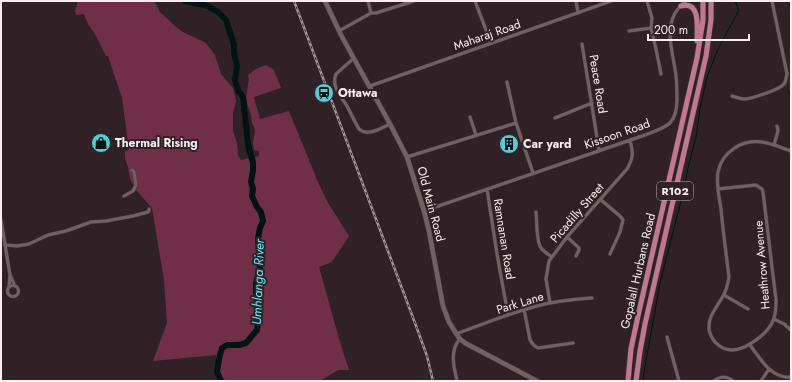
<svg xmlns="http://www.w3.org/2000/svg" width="792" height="382" font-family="Jost,sans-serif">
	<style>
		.green { fill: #712f47 }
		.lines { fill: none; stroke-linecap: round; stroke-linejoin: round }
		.stream { stroke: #021315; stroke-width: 1 }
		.river { stroke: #021315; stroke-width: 6 }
		.street-casing { stroke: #493d41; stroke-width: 4 }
		.secondary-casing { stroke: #493d41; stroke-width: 5.5 }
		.primary-casing { stroke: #493d41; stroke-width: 6 }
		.street { stroke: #716165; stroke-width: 3 }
		.secondary { stroke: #716165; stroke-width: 4.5 }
		.primary { stroke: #c07790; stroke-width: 5 }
		.rail-casing { stroke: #a3979a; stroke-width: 2.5 }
		.rail { stroke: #2f2125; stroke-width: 1; stroke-dasharray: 3; stroke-linecap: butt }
		.labels { text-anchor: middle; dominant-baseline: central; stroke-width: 4; stroke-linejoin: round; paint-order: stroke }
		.shield { fill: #2f2125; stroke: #bdb2b4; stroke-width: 1 }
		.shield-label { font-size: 11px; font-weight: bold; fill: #faf0f2 }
		.street-label { font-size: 12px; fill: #faf0f2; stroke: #2f2125 }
		.poi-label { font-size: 12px; font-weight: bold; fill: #faf0f2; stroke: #2f2125; text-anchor: start }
		.water-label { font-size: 13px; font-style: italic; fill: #5deefd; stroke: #2f2125 }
	</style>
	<rect width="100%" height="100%" fill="#2f2125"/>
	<path class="green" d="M 78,1 L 154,1 L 160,12 L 176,27 L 183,32 L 206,43 L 215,55 L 221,74 L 233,88 L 235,96 L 236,101 L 233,113 L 233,131 L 237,143 L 238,155 L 241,160 L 259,156 L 259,151 L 254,150 L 253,143 L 255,130 L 252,123 L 251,115 L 247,103 L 246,97 L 249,79 L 248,75 L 256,69 L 266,65 L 274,70 L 281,88 L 254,97 L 260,119 L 289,111 L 318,182 L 328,203 L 349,236 L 332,262 L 319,267 L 340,342 L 349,370 L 338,370 L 320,381 L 220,381 C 215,372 216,364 216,355 L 153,361 L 167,323 L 164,280 L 152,208 L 136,190 L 130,179 L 128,167 L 125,158 L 125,151 L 129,150 L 122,98 L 108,56 L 106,56 L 95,34 L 88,24 L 84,14 L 76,15 L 75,11 Z"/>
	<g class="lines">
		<path class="stream" d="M 788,90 L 791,98
			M 643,381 L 644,372 L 660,283 L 683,193 L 688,168 L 696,137 L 700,109 L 707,77 L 718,49 L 739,10 L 735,1"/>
		<path class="river" d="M 185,1 L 208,6 L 218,12 L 226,20 L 234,45 L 234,53 L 237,66 L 235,80 L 238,90 L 243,97 L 248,144 L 250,153 L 253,162 L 253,171 L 251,182 L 253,189 L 252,196 L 257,207 L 261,212 L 263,221 L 260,228 L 258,238 L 260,269 L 256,283 L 256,293 L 259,299 L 258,306 L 259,317 L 257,330 L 246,343 L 239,345 L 227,345 L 222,348 L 219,359 L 217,372 L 221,381"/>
		<g class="street-casing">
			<path id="street" d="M 368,1 L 371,13
				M 475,1 L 491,43
				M 576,1 L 578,13
				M 651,28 L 656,49 L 661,74
				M 339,31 L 371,13 L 376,13 L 414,1
				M 629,31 L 651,28 L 652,18 L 647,1
				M 582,44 L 599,150
				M 354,58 L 336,74 C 331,87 341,96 347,106 C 351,114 355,122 359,129 C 368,137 381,128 390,124
				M 507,82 L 516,123 L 533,173
				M 370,86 L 611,1
				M 732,96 C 736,97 740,99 744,99 C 751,99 778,90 783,85 C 786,82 786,78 787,74 L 772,1
				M 470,117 L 476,135
				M 555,118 L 592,103
				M 774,145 L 778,131 L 777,126
				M 407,157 L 516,123
				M 487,189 L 497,254 L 508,315
				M 718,189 L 756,185 L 762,189 L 763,192 L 776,300 C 776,306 776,312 774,318 C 771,328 764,334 756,340 C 744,349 728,356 715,342 C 712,338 709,333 709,328 C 708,315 719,305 724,294 C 727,289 728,283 729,277 C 726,254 723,231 721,209 C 719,197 716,184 718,172 C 722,152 742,139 762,142 C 771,143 782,148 791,151
				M 124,196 L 133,191 L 136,185 L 134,172 L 132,170
				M 601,200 L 620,216 L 623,220 L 620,232 L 610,254
				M 424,211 L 645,135 C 653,132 663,129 670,123 C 676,116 677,108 677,100 C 677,89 677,79 675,69 C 671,44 662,19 686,1
				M 536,212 C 537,221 536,241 541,248 C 544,252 548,254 552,257
				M 1,220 L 10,275 L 15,286
				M 567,237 L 579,248 L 579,250 L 576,256
				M 5,245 L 17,246 L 29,244 L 48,235 L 66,231 L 91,222 L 106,221 L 133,216 L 148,212 L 149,211 L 149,209
				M7.5 291a5.5 5.5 0 1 1 11 0a5.5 5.5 0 1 1-11 0Z
				M 9,287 L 10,275
				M 724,295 L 748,309
				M 550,303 L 546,279 L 549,261 L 567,237 L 627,169 C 634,157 633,152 630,140
				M 524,309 L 530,340 C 532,344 534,346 538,348 L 573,343
				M 774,319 L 784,324 L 791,330
				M 456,334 C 483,324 510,313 537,306 C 555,301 574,299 592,298
				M 667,337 L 679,381
				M 750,345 C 760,358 771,379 791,377
				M 457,381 C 455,371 451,358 455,347 C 456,344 458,341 460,339
				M 714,381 C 720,376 727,376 733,381
				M 761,381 L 769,369"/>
		</g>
		<g class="secondary-casing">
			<path id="secondary" d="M 325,1 L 341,35 L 390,124 L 407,157 L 424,211 L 429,231 L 443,306 L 449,322 L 459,338 L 465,343 L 537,381"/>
		</g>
		<g class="primary-casing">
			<path id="primary" d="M 681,6 C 701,0 697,29 697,41
				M 628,381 L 631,349 L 638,316 L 697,58 L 703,20 L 703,1
				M 636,381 L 640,351 L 645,324 L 706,56 L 711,20 L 711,1"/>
		</g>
		<use href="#street" class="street"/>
		<use href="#secondary" class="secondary"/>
		<use href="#primary" class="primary"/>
		<g class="rail-casing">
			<path id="rail" d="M 294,1 L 415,323 L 427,356 L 433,381"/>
		</g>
		<use href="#rail" class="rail"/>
	</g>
	<defs>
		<g id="station-disc" transform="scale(1)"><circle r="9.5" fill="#52cbd8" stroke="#2f2125"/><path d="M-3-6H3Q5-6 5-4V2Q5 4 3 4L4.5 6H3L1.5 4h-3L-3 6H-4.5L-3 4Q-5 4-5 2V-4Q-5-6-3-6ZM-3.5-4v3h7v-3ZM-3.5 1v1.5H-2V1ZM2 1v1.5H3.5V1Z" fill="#111"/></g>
		<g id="shop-disc" transform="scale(1)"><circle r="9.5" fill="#52cbd8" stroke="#2f2125"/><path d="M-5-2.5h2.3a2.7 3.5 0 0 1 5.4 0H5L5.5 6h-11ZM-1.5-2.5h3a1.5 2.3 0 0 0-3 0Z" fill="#111"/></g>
		<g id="building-disc" transform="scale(1)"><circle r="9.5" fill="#52cbd8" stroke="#2f2125"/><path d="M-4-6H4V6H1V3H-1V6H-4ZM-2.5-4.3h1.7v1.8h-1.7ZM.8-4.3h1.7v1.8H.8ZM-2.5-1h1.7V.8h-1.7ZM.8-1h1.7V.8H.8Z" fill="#111"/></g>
	</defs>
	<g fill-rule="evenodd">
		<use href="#station-disc" x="324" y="93"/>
		<use href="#shop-disc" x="101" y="143"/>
		<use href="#building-disc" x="509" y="144"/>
	</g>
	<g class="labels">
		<rect class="shield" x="657" y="182" width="36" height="18" rx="3"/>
		<g class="shield-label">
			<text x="675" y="191">R102</text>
		</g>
		<g class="street-label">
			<text transform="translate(487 35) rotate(-19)">Maharaj Road</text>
			<text transform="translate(598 84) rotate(81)">Peace Road</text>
			<text transform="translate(617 134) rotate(-19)">Kissoon Road</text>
			<text transform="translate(431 204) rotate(75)">Old Main Road</text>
			<text transform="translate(577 213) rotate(-49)">Picadilly Street</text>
			<text transform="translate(504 239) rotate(81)">Ramnanan Road</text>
			<text transform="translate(762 265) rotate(-95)">Heathrow Avenue</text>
			<text transform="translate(638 271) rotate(-77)">Gopalall Hurbans Road</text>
			<text transform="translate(520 303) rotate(-17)">Park Lane</text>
		</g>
		<g class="poi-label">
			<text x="338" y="93">Ottawa</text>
			<text x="115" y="143">Thermal Rising</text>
			<text x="523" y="144">Car yard</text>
		</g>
		<g class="water-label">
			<text transform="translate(258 282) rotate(-88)">Umhlanga River</text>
		</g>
	</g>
	<rect width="792" height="382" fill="none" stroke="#faf0f2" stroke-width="4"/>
	<path d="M648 34v6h101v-6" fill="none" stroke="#faf0f2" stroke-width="2"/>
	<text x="654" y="34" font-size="12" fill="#faf0f2" stroke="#2f2125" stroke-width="3" paint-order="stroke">200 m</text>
</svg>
